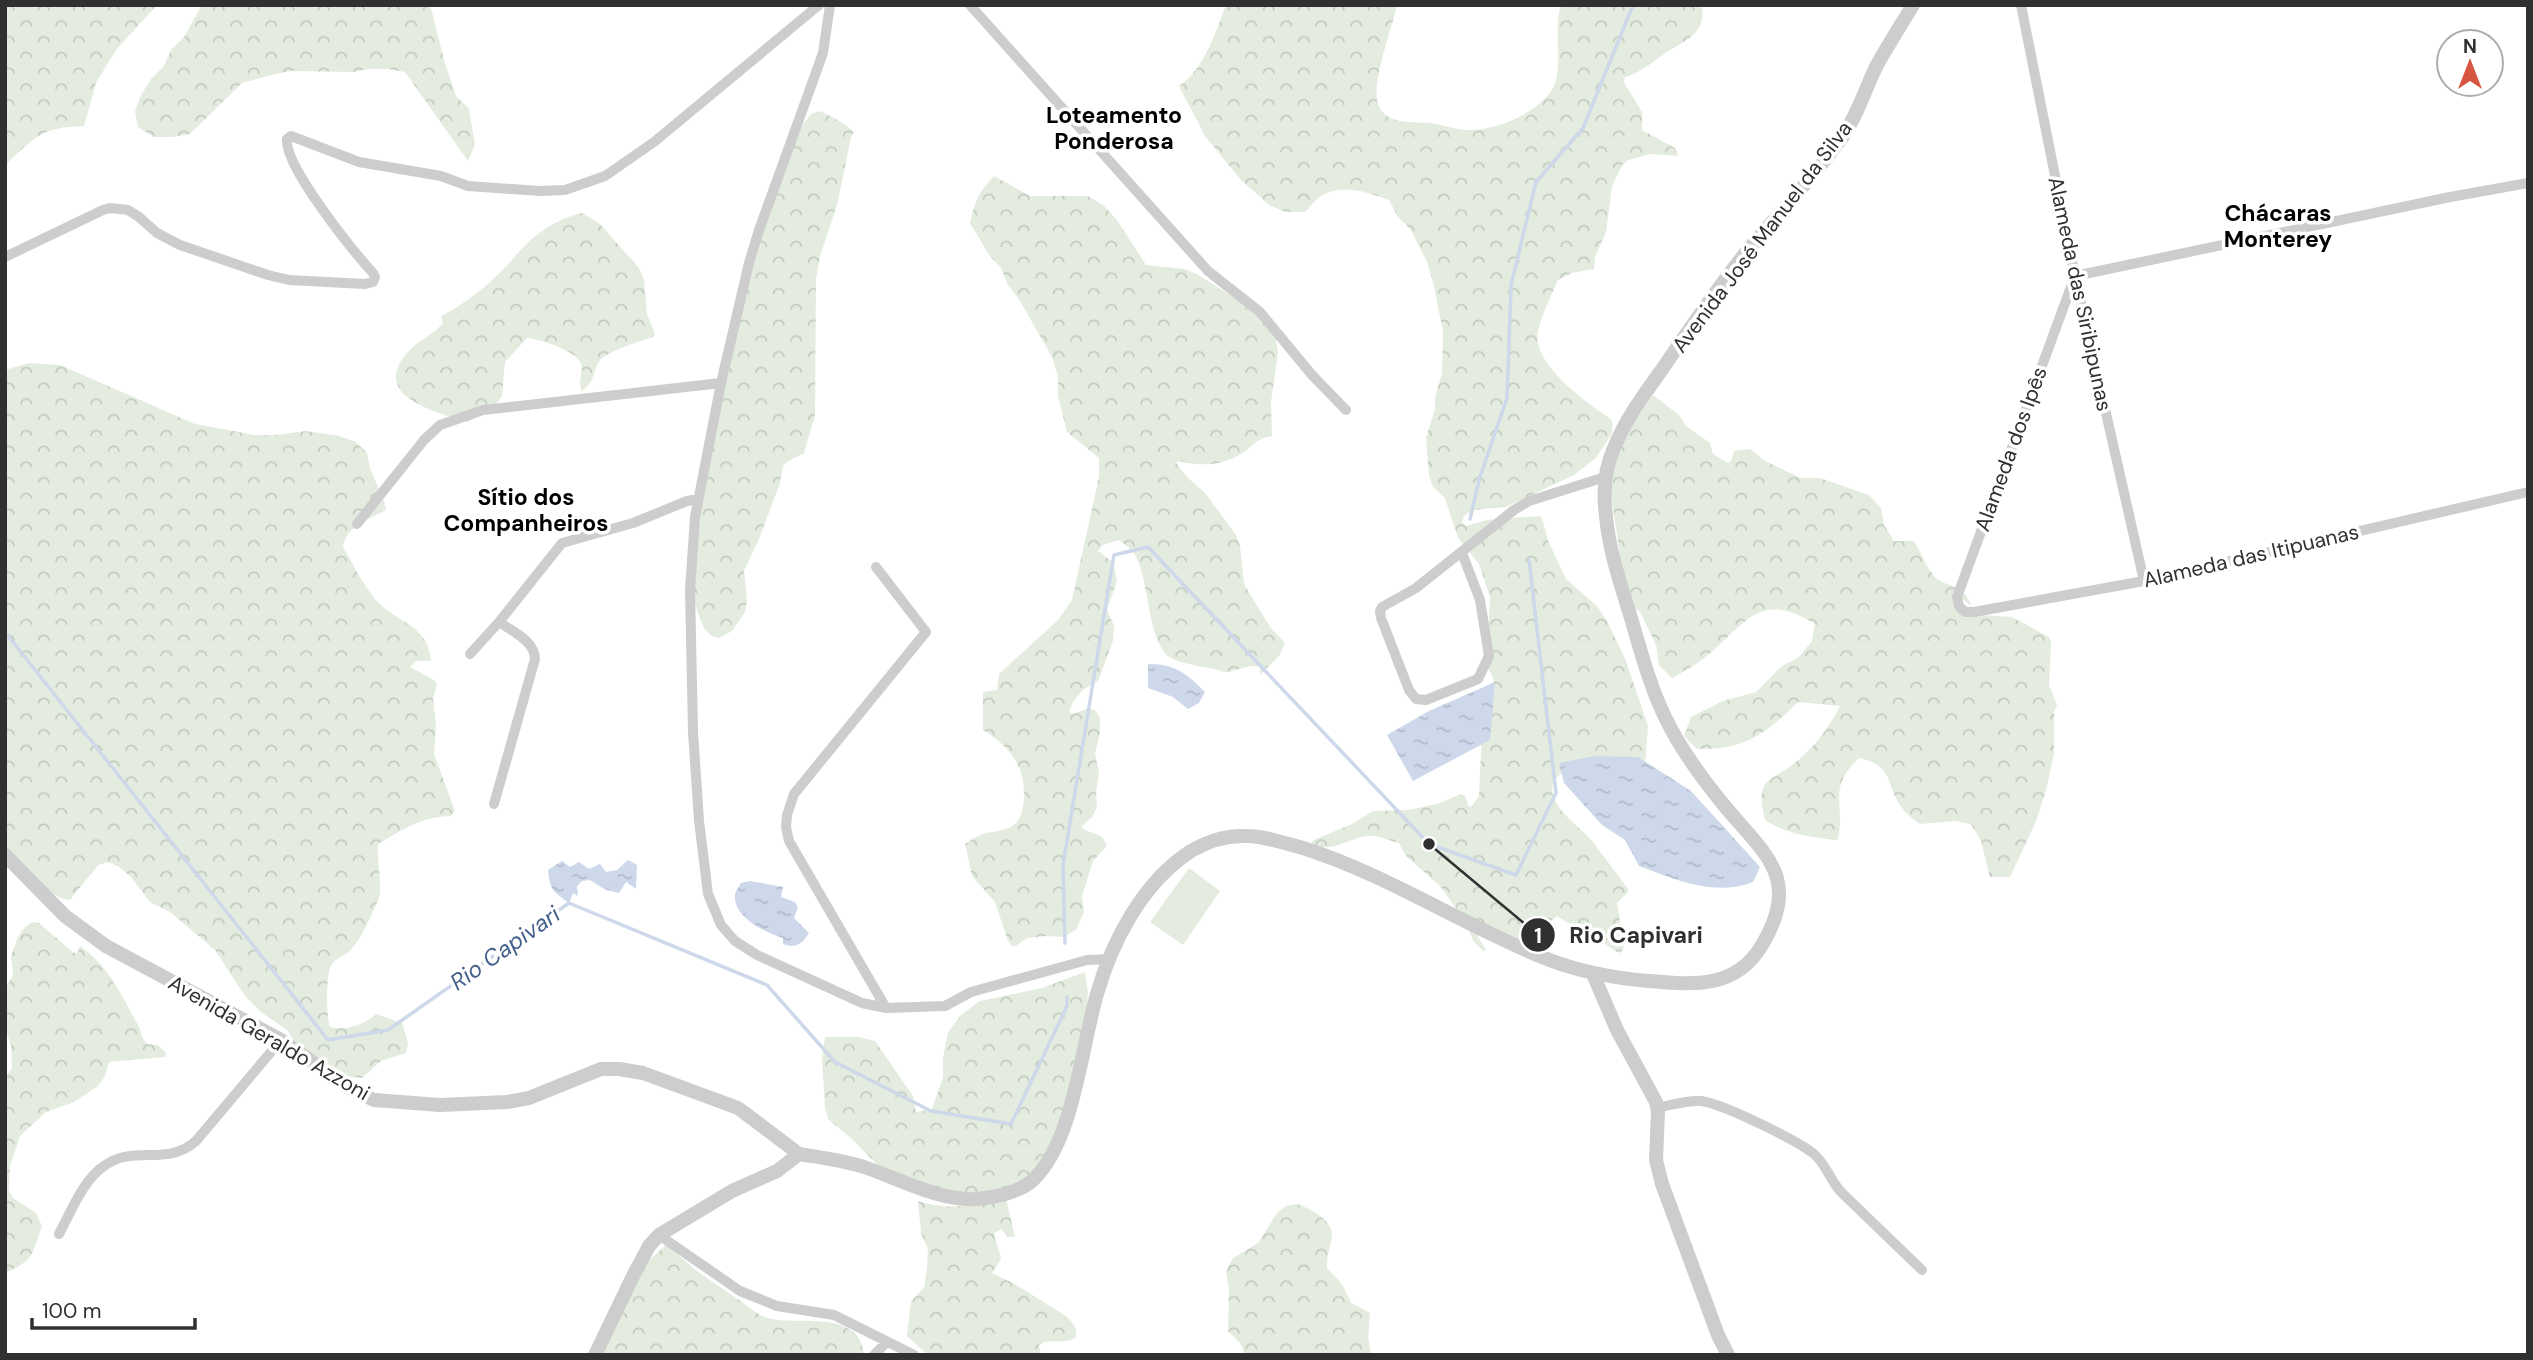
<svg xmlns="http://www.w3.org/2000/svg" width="2533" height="1360" font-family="'DM Sans',sans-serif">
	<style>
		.grass { fill: #e3ecdf }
		.forest { fill: url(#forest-crowns) }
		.water { fill: url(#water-ripples) }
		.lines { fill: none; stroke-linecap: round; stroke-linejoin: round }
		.stream { stroke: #cdd8ea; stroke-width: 3.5 }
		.minor { stroke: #cdcdcd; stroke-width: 10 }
		.tertiary { stroke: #cdcdcd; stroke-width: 14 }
		.labels { text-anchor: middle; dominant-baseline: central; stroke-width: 7; stroke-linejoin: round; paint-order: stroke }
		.street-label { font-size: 21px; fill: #303030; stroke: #fff }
		.neighbourhood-label { font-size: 23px; font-weight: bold; fill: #000; stroke: #fff }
		.water-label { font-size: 23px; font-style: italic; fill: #44618c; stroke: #fff }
		.leader { fill: none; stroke: #303030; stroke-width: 2.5 }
		.callout-dot { fill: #303030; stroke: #fff; stroke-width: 2.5 }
		.mark-label { font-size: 21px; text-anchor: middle; font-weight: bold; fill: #fff }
		.callout-label { font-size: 23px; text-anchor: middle; font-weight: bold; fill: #303030; stroke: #fff; stroke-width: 7; stroke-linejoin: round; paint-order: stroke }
	</style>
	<defs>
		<pattern id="forest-crowns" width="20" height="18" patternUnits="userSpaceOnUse" patternTransform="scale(1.75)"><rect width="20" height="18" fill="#e3ecdf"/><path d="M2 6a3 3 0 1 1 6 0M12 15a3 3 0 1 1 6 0" fill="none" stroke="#c3cbc0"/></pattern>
		<pattern id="water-ripples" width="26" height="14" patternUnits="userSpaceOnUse" patternTransform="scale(1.75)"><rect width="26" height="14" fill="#cdd8ea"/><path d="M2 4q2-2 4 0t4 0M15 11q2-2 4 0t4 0" fill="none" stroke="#b0bac9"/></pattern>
	</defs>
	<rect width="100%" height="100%" fill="#fff"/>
	<path class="grass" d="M 1189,868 L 1220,891 L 1183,945 L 1150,922 Z"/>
	<path class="forest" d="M 5,5 L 157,5 L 116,50 L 96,83 L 84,126 C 39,128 37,136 5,165 Z
		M 202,5 L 427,5 L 431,8 L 444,60 L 456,96 L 469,109 L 475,145 L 468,161 L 405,72 L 388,69 L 369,69 L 353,72 L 291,71 L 275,74 L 242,83 L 190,134 L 173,137 L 154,137 L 138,127 L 135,111 L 141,95 L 151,79 L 164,66 L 171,50 L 184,37 Z
		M 1226,5 L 1397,5 C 1392,30 1371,81 1378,104 C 1386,126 1412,121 1430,123 C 1442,124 1455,130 1467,130 C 1495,131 1536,114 1552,90 C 1565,69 1552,31 1561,5 L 1702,5 C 1706,36 1684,40 1664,54 C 1651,63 1640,73 1625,77 L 1624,82 L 1642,112 L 1642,130 L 1675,148 L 1678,156 L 1650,154 L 1628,160 L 1623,164 L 1612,186 L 1606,232 L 1595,257 L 1594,269 L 1572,273 L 1558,280 C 1551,296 1542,314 1538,331 C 1531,364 1588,404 1611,419 L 1613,425 L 1611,435 L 1596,458 L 1574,475 L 1506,507 L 1472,510 L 1464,516 L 1462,522 L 1466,526 L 1487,520 L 1541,516 L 1549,543 L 1566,579 L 1597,606 L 1607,621 L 1626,661 L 1648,726 L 1645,765 L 1564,771 C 1531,795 1576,822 1591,840 C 1604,856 1616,873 1628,889 L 1628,892 L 1617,903 L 1624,944 L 1623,950 L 1620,953 C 1610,950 1604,941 1595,936 C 1583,929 1570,925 1557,916 L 1544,927 L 1544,931 L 1553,939 L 1552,943 C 1535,957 1499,938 1479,932 L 1478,937 L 1486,950 L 1484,951 L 1474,942 L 1463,918 L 1440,886 L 1406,856 L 1399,843 C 1390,841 1380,836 1371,836 C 1351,835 1331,856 1311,843 L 1314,840 L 1354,823 L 1373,811 L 1408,810 L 1437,804 L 1461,794 L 1465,796 L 1468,805 L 1471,807 L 1479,796 L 1483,712 L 1485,704 L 1495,691 L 1493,677 L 1487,667 L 1490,597 L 1479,564 L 1458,538 L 1445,498 L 1433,487 L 1429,476 L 1426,438 L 1435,409 L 1435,398 L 1442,373 L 1443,331 L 1433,282 L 1427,262 L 1411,230 L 1398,217 L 1389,200 C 1368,192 1342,183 1321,196 C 1315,200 1310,207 1305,212 L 1285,212 L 1269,205 L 1240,179 L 1205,136 L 1179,86 C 1205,68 1215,33 1226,5 Z
		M 819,111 C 830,115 847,125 854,132 L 851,137 L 837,205 L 820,256 L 816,279 L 815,415 L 804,453 L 787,462 L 783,466 L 780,483 L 759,539 L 744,571 L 747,601 L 745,612 L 732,631 L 719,638 L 712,636 L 705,630 L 698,614 L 690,583 L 705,464 L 762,224 L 802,126 L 811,114 Z
		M 994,176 L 1030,196 L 1088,196 L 1104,206 L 1117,220 L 1146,265 L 1184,269 L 1197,274 L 1252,309 L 1276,339 L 1278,352 L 1271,402 L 1272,436 C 1258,439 1259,440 1248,449 C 1226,466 1204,467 1178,461 L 1176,463 L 1188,478 L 1205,493 L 1236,535 L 1240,546 L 1244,584 L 1270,627 L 1285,643 L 1279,656 L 1260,675 L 1260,667 C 1247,663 1238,672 1224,672 C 1211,667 1180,664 1171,658 C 1147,643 1150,580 1135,555 C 1132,549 1124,544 1119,540 L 1103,545 L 1098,551 L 1113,562 L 1117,581 L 1107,610 L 1114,626 L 1113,641 L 1098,681 L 1083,690 L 1073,702 L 1069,712 L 1073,714 L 1089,708 L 1096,711 L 1100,718 L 1100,732 L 1095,754 L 1099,772 L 1096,792 L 1097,807 L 1092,817 L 1081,827 C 1091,836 1105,831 1106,847 L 1093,861 L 1082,896 L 1084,912 L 1076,930 L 1063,937 L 1046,936 L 1027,938 L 1016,946 L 1012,946 L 1008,941 L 995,902 L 972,876 L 965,844 C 970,841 975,837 980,835 C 992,830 1005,833 1016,823 C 1022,817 1024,805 1024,797 C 1025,765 1009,746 983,730 L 983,692 L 997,690 L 999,674 L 1058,620 L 1072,600 L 1099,477 L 1099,458 L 1067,432 L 1058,396 L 1058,376 L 1052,357 L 1020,301 L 1008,285 L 1001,268 L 989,255 L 970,223 C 974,203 980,190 994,176 Z
		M 582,213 L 600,224 L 639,268 L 644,280 L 647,314 L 655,334 L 653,337 C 641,341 603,352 598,363 C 592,376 595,381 582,391 C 577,382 584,373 581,364 C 577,351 540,339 527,338 L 505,362 L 502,396 L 498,402 L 482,415 L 467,422 C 436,412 366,396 410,350 C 420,339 432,336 443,323 L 441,316 C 466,304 494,281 512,260 C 531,237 552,220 582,213 Z
		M 29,363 L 60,365 L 195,424 L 255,435 L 275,435 L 306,431 L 339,436 L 356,442 L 367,453 L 370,468 L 385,504 L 386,510 C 369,519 346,526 343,547 C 353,564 362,583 375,599 C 394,622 429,624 431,661 L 416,661 L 410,667 L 434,680 L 437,684 L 433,699 L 436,725 L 434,754 L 455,811 L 451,816 C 423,816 402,830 378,844 C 376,862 383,881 379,898 C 371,916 363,936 350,951 C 344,957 333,958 330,968 C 326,980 326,1015 330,1027 C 345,1031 365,1025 376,1014 L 402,1023 L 408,1043 L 406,1053 L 381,1061 L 362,1078 L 342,1076 L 301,1051 L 287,1030 L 261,1012 L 245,996 L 215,950 L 170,912 L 150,902 L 131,877 L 119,867 L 108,862 L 98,865 L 70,900 C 50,900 20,863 5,849 L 5,370 Z
		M 1653,395 L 1679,415 L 1686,426 L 1710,443 L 1713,454 L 1728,463 L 1731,461 L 1734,451 L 1750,449 L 1765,461 L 1801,478 L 1820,478 L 1869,495 L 1881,508 L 1884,525 L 1894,541 L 1914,541 C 1920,551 1928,570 1935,577 C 1947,588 1963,583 1971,605 L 1956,595 L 1965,614 L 2012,617 L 2049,637 L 2051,642 L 2049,685 L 2057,705 L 2054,712 L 2054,754 L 2047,786 L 2037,819 L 2010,877 L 1990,877 L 1981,841 L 1971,824 L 1955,821 L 1920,824 C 1914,819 1907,815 1903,809 C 1884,785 1896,766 1859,758 C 1826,789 1846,803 1838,839 L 1836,840 C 1810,837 1786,834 1765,820 C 1763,810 1759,796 1764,786 C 1769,777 1783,773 1791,766 C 1811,751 1829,729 1840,706 L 1798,702 C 1764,735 1745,750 1697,749 L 1684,736 L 1691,717 L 1723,701 L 1756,692 L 1782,666 L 1799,657 L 1812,641 L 1815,624 C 1759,590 1747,622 1709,654 C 1698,664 1684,671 1672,678 L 1659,665 L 1656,645 L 1640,612 L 1634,608 L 1631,594 L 1622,569 L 1609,480 L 1620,442 Z
		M 32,922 L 39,923 L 74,953 L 77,953 L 80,946 C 109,966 121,995 138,1025 C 141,1029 141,1036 144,1040 C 148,1047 153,1043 159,1046 C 160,1047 165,1052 166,1053 L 165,1057 L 109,1062 L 105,1076 L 98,1086 L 74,1102 L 46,1112 L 20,1136 L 10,1166 L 9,1191 L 13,1198 L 36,1213 L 42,1226 C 31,1255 35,1260 5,1273 L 5,1078 L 12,1068 L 11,1046 L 5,1026 L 5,989 L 13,975 L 11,956 L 18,937 L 24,928 Z
		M 1085,972 L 1088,992 L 1086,1033 L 1079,1076 L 1042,1168 L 1006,1198 L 1015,1237 L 1007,1237 L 1002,1229 L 994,1233 L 1001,1259 L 992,1273 L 1013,1283 L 1066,1316 C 1073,1323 1078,1328 1076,1337 C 1065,1346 1050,1337 1039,1345 L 1041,1355 L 928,1355 L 907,1336 L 911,1301 L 924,1288 L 927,1268 L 928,1249 L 921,1233 L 918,1201 C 936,1207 953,1208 972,1204 L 898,1186 L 852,1139 L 828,1119 L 825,1108 L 822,1058 L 825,1037 L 859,1037 L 875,1041 L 913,1096 L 916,1112 L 932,1109 L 943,1077 L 943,1058 L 948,1032 L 961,1015 L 980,1001 L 1042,988 Z
		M 1296,1204 C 1308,1207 1333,1220 1332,1235 C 1331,1246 1326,1256 1327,1268 L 1342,1284 L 1351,1303 L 1370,1313 L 1368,1336 L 1371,1355 L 1245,1355 L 1241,1344 L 1228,1331 L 1229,1289 L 1226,1271 L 1233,1258 L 1258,1243 L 1277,1213 L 1286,1206 Z
		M 669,1242 C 684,1266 712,1281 735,1297 C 744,1303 753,1311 762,1316 C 790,1329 860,1305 864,1355 L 593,1355 L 644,1265 Z"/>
	<path class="water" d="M 1148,664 C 1173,663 1188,674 1205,692 L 1199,703 L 1188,709 L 1173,697 L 1148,688 Z
		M 1495,682 L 1490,740 L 1413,781 L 1387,735 L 1429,711 Z
		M 1595,756 L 1638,757 L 1691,791 L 1760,867 L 1753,882 C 1714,897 1677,880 1639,866 L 1625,840 L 1602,825 L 1564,783 L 1559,763 Z
		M 628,860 L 637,865 L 636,889 L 626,882 L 619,893 L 606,890 L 590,880 L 582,881 L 577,886 L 578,896 L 573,893 L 569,903 C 553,891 550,891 548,870 L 562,861 L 570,867 L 579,862 L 589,869 L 600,864 L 606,872 L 617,870 Z
		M 750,881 L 783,887 L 781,897 L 795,902 L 798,907 L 794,918 L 809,933 C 802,944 796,949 783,944 L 783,938 C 766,933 732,917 735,894 C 736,890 739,887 741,883 Z"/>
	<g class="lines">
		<path class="stream" d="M 1470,519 L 1479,480 L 1507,398 L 1511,285 L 1536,182 L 1583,128 L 1631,10 L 1635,5
			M 5,632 L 328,1040 L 388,1030 L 569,903 L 767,985 L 835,1062 L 931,1111 L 1011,1124 L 1067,1006 L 1067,997
			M 1065,943 L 1063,865 L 1114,555 L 1148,547 L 1429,844 L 1516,875 L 1556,793 L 1529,560"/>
		<path class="minor" d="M 830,5 L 823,53 L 759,230 L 749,263 L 721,383 L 695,517 L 690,590 L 693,732 L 699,821 L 708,894 L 721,925 L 735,941 L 757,955 L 862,1003 L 886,1008 L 945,1006 L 971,992 L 1087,960 L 1109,959
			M 970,5 L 1208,271 L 1260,312 L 1312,375 L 1346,410
			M 2021,5 L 2075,276 L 2144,581
			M 5,257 L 103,210 L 110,208 L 128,210 L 139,217 L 157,233 L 180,245 L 268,275 L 289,280 L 365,284 L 373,282 L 375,277 L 373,273 C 353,251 284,166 287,139 L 291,136 L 359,162 L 441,176 L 468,186 L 540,191 L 565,190 L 605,176 L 654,142 L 819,5
			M 2075,276 L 1957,597 L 1959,606 L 1965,612 L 1974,612 L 2144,581 L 2528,492
			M 2075,276 L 2450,197 L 2528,183
			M 357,524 L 424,440 L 440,425 L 483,410 L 721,383
			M 1462,553 L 1480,600 L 1489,656 L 1478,679 L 1426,700 L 1416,699 L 1409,690 L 1381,618 L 1380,611 L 1382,607 L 1416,588 L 1514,510 L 1529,501 L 1605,477
			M 876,567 L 926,632 L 794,794 L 787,815 L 786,827 L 789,841 L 886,1008
			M 470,654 L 499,622 L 562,543 L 633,523 L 687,501 L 698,499
			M 494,804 L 535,659 C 535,641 512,631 499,622
			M 1657,1108 C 1671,1105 1686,1100 1701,1101 C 1721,1103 1797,1140 1814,1154 C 1826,1164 1831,1182 1842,1193 L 1922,1270
			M 59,1234 C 71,1212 83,1180 104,1166 C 134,1144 167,1167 196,1141 L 281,1040
			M 659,1235 L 740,1291 L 777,1306 L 834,1315 L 914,1355
			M 874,1355 L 887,1342"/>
		<path class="tertiary" d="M 5,855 L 65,916 L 106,946 L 281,1040 L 351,1089 L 374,1100 L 440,1105 L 507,1102 L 529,1098 L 601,1069 L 619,1069 L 643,1073 L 738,1108 L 799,1154
			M 1593,974 L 1617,1030 L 1656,1102 L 1658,1112 L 1656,1160 L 1662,1184 L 1718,1335 L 1728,1355
			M 595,1355 L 634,1274 L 649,1246 L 659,1235 L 732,1191 L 777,1171 L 799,1154 C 823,1158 844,1160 867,1168 C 904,1181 939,1201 978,1199 C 996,1197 1020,1192 1033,1180 C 1074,1141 1081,1048 1097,994 C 1112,941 1143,882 1191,851 C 1208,841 1226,835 1246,836 C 1265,836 1284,843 1303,848 C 1388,875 1464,926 1547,959 C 1580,972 1613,978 1649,981 C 1694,985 1736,989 1762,945 C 1803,877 1763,853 1723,804 C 1701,777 1680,749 1665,717 C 1650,686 1641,652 1631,618 C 1621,585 1609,551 1606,516 C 1603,493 1604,470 1614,448 C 1625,420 1645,393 1663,368 C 1689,330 1715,291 1744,255 C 1776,216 1812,179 1841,139 C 1857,117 1865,89 1877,65 C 1888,45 1901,25 1913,5"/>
	</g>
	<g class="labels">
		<g class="street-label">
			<text transform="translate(1762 237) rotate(-53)">Avenida José Manuel da Silva</text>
			<text transform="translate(2080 294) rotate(78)">Alameda das Siribipunas</text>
			<text transform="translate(2011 449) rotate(-70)">Alameda dos Ipês</text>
			<text transform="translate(2251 556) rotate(-13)">Alameda das Itipuanas</text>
			<text transform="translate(269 1038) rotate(30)">Avenida Geraldo Azzoni</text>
		</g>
		<g class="neighbourhood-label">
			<text x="1114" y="115">Loteamento<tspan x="1114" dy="26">Ponderosa</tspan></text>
			<text x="2278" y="213">Chácaras<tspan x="2278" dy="26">Monterey</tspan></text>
			<text x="526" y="497">Sítio dos<tspan x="526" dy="26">Companheiros</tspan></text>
		</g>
		<g class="water-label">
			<text transform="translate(505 948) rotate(-35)">Rio Capivari</text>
		</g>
	</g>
	<path class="leader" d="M1429 844L1538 935"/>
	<g class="callout-dot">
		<circle cx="1429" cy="844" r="7"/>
		<circle cx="1538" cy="935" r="18"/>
	</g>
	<g class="mark-label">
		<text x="1538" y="943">1</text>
	</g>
	<g class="callout-label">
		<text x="1636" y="943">Rio Capivari</text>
	</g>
	<rect width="2533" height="1360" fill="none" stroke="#303030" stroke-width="14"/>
	<g transform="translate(2470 63)"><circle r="33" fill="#ffffff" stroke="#acacac" stroke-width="2"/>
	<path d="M0-5L12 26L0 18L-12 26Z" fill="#d75642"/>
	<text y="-10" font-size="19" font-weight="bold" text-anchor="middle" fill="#303030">N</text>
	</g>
	<path d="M32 1318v10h163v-10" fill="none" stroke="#303030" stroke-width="3.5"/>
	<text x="42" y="1318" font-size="21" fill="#303030" stroke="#ffffff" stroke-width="5" paint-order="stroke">100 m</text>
</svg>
